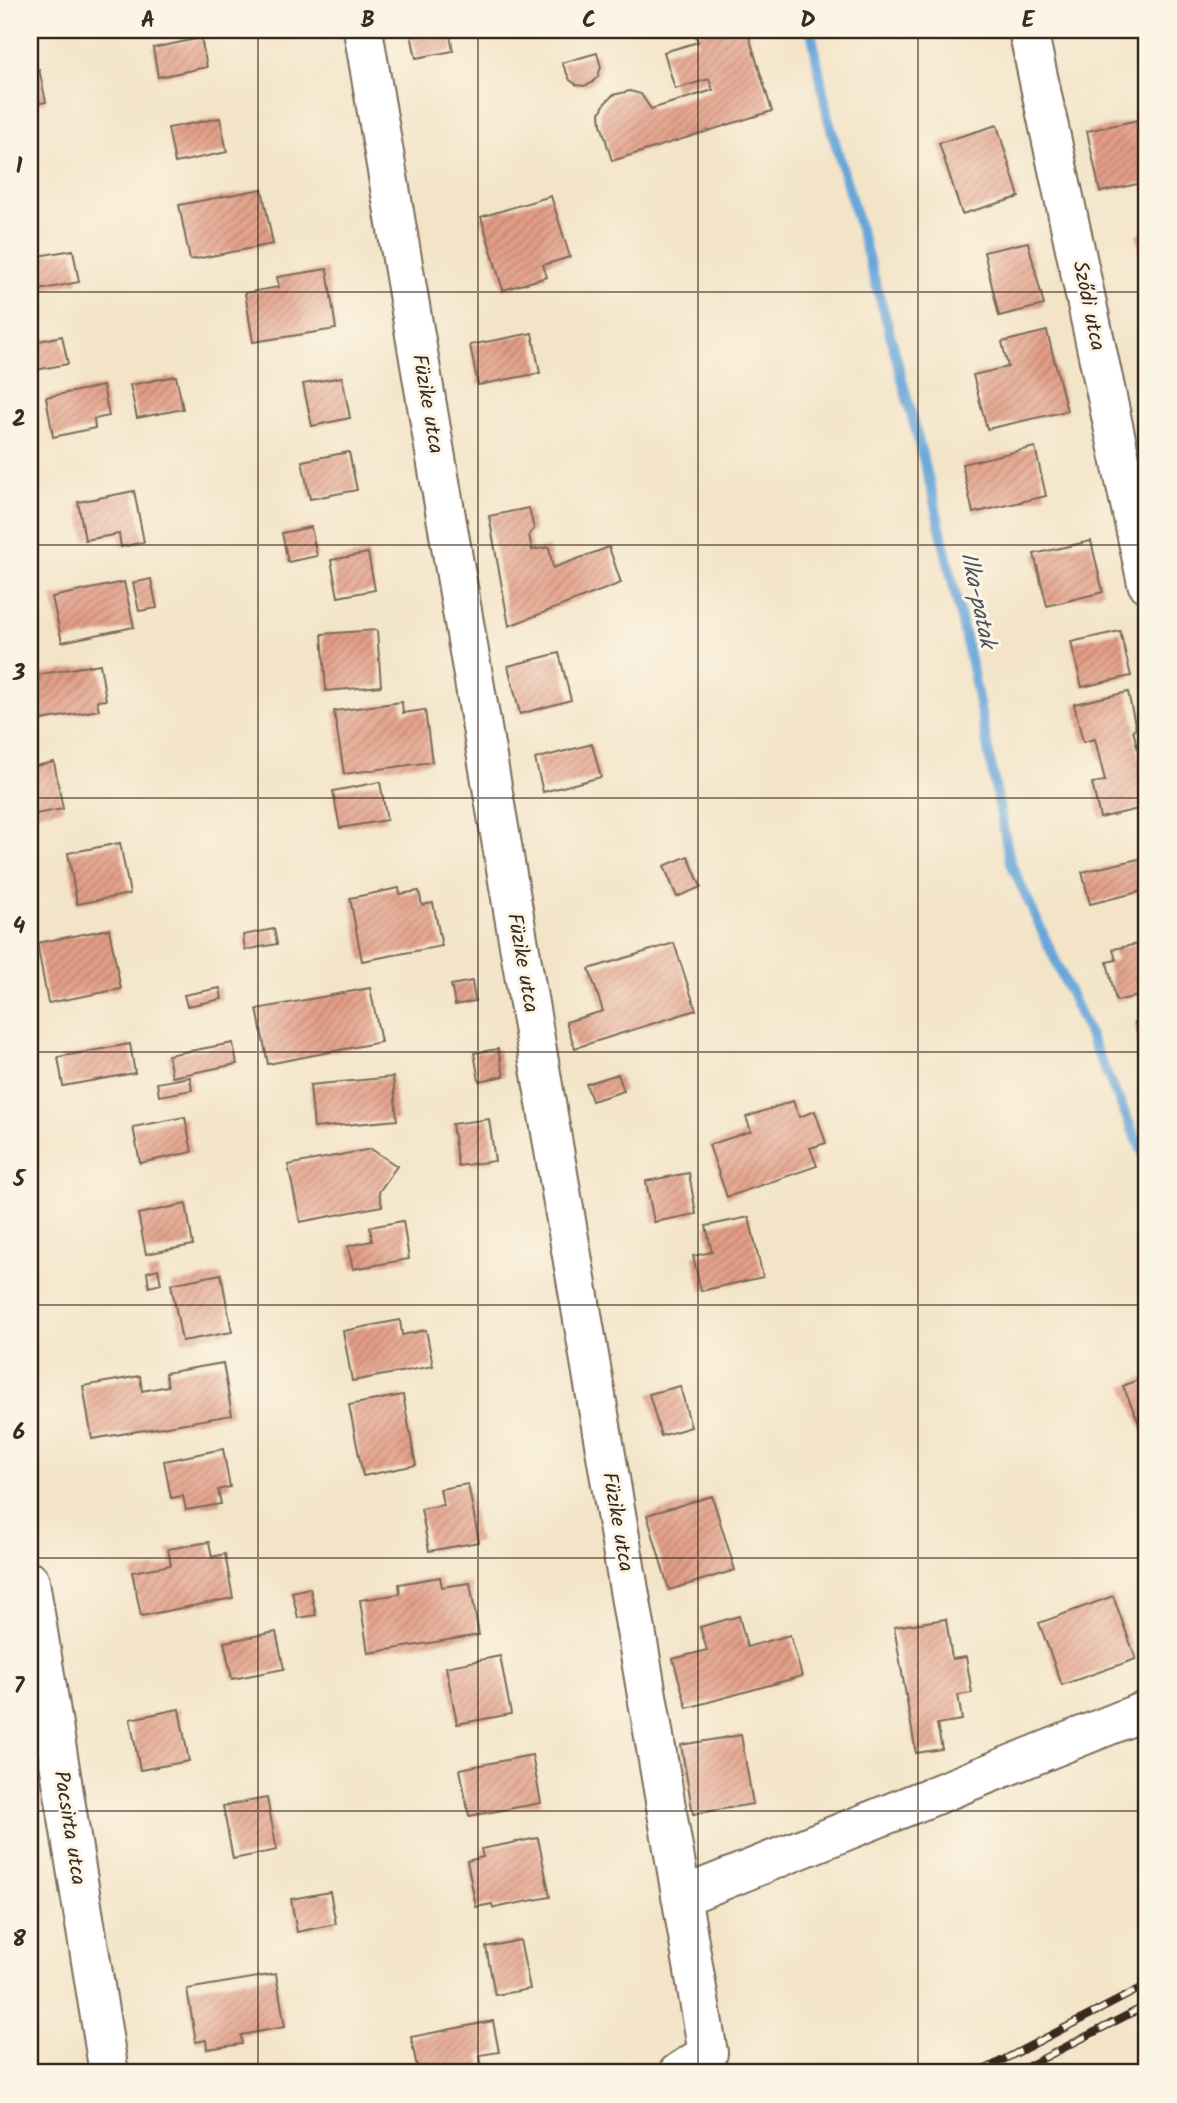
<svg xmlns="http://www.w3.org/2000/svg" width="1177" height="2103" font-family="Kalam,sans-serif">
	<style>
		.lines { fill: none; stroke-linecap: round; stroke-linejoin: round }
		.stream { stroke: #66a6d9; stroke-width: 10 }
		.building { fill: url(#building-hatch) }
		.minor-casing { stroke: #7b6b5a; stroke-width: 42 }
		.minor { stroke: #fff; stroke-width: 38 }
		.rail-casing { stroke: #3b2a1e; stroke-width: 8 }
		.rail { stroke: #fcf5e5; stroke-width: 5; stroke-dasharray: 16; stroke-linecap: butt }
		.grid { fill: none; stroke: #3b2a1e; stroke-width: 2; stroke-opacity: 0.55 }
		.labels { text-anchor: middle; dominant-baseline: central; stroke-width: 6; stroke-linejoin: round; paint-order: stroke }
		.street-label { font-size: 21px; fill: #3b2a1e; stroke: #fcf5e5 }
		.water-label { font-size: 23px; font-style: italic; fill: #4a555f; stroke: #fcf5e5 }
		.neatline { fill: none; stroke: #3b2a1e; stroke-width: 2.5 }
		.grid-label { font-size: 23px; text-anchor: middle; font-weight: bold; fill: #3b2a1e }
	</style>
	<defs>
		<pattern id="building-hatch" width="6" height="6" patternUnits="userSpaceOnUse" patternTransform="scale(1.75)"><rect width="6" height="6" fill="#e29d86"/><path d="M-1 1l2-2M0 6l6-6M5 7l2-2" fill="none" stroke="#b8806d"/></pattern>
	</defs>
	<rect width="100%" height="100%" fill="#fcf5e5"/>
	<filter id="ink" filterUnits="userSpaceOnUse"><feTurbulence type="fractalNoise" baseFrequency=".0143" numOctaves="2"/><feDisplacementMap in="SourceGraphic" scale="14" xChannelSelector="R" yChannelSelector="G"/><feConvolveMatrix kernelMatrix="1 2 1 2 8 2 1 2 1" color-interpolation-filters="sRGB"/></filter>
	<filter id="wash" filterUnits="userSpaceOnUse"><feTurbulence type="fractalNoise" baseFrequency=".00686" numOctaves="4" result="noise"/><feDisplacementMap in="SourceGraphic" scale="28" xChannelSelector="R" yChannelSelector="G"/><feGaussianBlur stdDeviation="1.57" result="paint"/><feColorMatrix in="noise" values="0 0 0 0 0 0 0 0 0 0 0 0 0 0 0 0 0 1.4 0 .05"/><feComposite in="paint" operator="in"/></filter>
	<g filter="url(#wash)">
		<rect width="100%" height="100%" fill="#f3e4c8"/>
		<g class="lines">
			<path class="stream" d="M 811,30 L 828,118 L 886,319 L 932,492 L 972,668 L 1010,861 L 1147,1162"/>
		</g>
		<g id="blocks">
			<path class="building" d="M 410,30 L 449,30 L 453,51 L 416,58 Z
				M 710,30 L 747,30 L 772,111 L 612,161 L 601,124 L 600,113 L 605,103 L 613,95 L 630,91 L 641,94 L 651,109 L 713,90 L 709,79 L 675,89 L 664,52 L 698,42 L 695,34 Z
				M 201,38 L 207,67 L 158,77 L 153,48 Z
				M 597,53 L 601,67 L 598,76 L 592,83 L 584,86 L 577,85 L 570,80 L 562,63 Z
				M 39,69 L 46,102 L 30,105 L 30,71 Z
				M 220,118 L 227,152 L 175,163 L 168,128 Z
				M 1138,120 L 1147,164 L 1147,182 L 1100,192 L 1087,131 Z
				M 997,125 L 1019,197 L 962,214 L 939,143 Z
				M 262,189 L 273,244 L 190,260 L 179,205 Z
				M 551,196 L 570,257 L 543,265 L 547,277 L 503,290 L 481,217 Z
				M 1147,231 L 1147,255 L 1141,256 L 1136,234 Z
				M 1028,242 L 1044,305 L 999,316 L 984,252 Z
				M 73,250 L 79,282 L 39,290 L 32,257 Z
				M 327,269 L 336,329 L 253,342 L 245,293 L 279,287 L 277,277 Z
				M 1047,331 L 1067,411 L 987,429 L 973,375 L 1008,367 L 1002,342 Z
				M 532,333 L 540,373 L 478,385 L 470,345 Z
				M 62,336 L 68,364 L 30,371 L 30,343 Z
				M 176,376 L 183,409 L 137,418 L 130,385 Z
				M 342,377 L 350,418 L 312,426 L 303,384 Z
				M 103,386 L 109,416 L 94,419 L 95,428 L 53,437 L 46,397 Z
				M 1035,447 L 1046,496 L 973,513 L 962,464 Z
				M 349,452 L 357,490 L 310,499 L 302,461 Z
				M 134,491 L 144,542 L 121,547 L 119,534 L 85,540 L 78,502 Z
				M 529,508 L 534,529 L 529,535 L 532,550 L 549,547 L 553,568 L 609,547 L 621,583 L 509,626 L 489,516 Z
				M 311,527 L 317,556 L 288,562 L 282,533 Z
				M 1091,541 L 1103,592 L 1047,606 L 1034,554 Z
				M 368,553 L 375,590 L 338,597 L 331,560 Z
				M 151,579 L 157,608 L 139,611 L 133,583 Z
				M 124,582 L 134,627 L 62,642 L 52,597 Z
				M 377,630 L 381,686 L 326,691 L 322,634 Z
				M 1120,631 L 1131,676 L 1082,687 L 1071,642 Z
				M 559,653 L 571,700 L 520,714 L 508,666 Z
				M 100,664 L 106,700 L 97,701 L 99,710 L 30,722 L 30,676 Z
				M 1128,692 L 1136,729 L 1133,730 L 1143,771 L 1146,770 L 1147,775 L 1147,807 L 1100,818 L 1092,783 L 1105,781 L 1095,739 L 1083,742 L 1074,704 Z
				M 402,702 L 403,713 L 425,710 L 432,762 L 344,774 L 334,711 Z
				M 592,744 L 601,777 L 543,792 L 535,759 Z
				M 54,762 L 63,809 L 30,815 L 30,767 Z
				M 380,782 L 387,820 L 340,828 L 333,791 Z
				M 120,843 L 130,894 L 77,904 L 68,853 Z
				M 688,856 L 701,887 L 677,897 L 664,866 Z
				M 1147,857 L 1147,890 L 1090,904 L 1082,872 Z
				M 399,888 L 400,894 L 419,891 L 422,905 L 433,903 L 442,946 L 362,961 L 350,898 Z
				M 109,929 L 121,989 L 48,1003 L 37,943 Z
				M 274,929 L 277,944 L 245,950 L 243,935 Z
				M 674,943 L 696,1010 L 575,1048 L 566,1022 L 603,1011 L 589,969 Z
				M 1138,944 L 1141,953 L 1147,952 L 1147,994 L 1116,1001 L 1107,962 L 1116,960 L 1113,949 Z
				M 472,981 L 475,1001 L 455,1005 L 451,985 Z
				M 220,988 L 222,999 L 187,1006 L 184,995 Z
				M 370,988 L 381,1042 L 268,1064 L 257,1009 Z
				M 1147,1019 L 1147,1069 L 1146,1070 L 1135,1022 Z
				M 233,1043 L 237,1064 L 172,1077 L 168,1055 Z
				M 130,1044 L 135,1073 L 63,1086 L 58,1057 Z
				M 498,1049 L 504,1076 L 479,1081 L 474,1053 Z
				M 618,1074 L 624,1091 L 592,1101 L 586,1084 Z
				M 190,1077 L 192,1090 L 159,1096 L 157,1083 Z
				M 393,1077 L 397,1120 L 314,1128 L 310,1085 Z
				M 793,1101 L 799,1117 L 815,1111 L 826,1143 L 810,1148 L 817,1166 L 727,1197 L 709,1145 L 751,1131 L 746,1117 Z
				M 185,1117 L 192,1152 L 140,1163 L 133,1127 Z
				M 489,1119 L 495,1161 L 458,1166 L 452,1124 Z
				M 371,1149 L 397,1166 L 379,1192 L 382,1206 L 300,1222 L 288,1165 Z
				M 689,1173 L 696,1214 L 654,1222 L 646,1181 Z
				M 186,1204 L 193,1245 L 146,1254 L 138,1214 Z
				M 749,1217 L 763,1277 L 701,1291 L 693,1256 L 712,1252 L 706,1226 Z
				M 403,1221 L 409,1259 L 353,1269 L 348,1246 L 372,1241 L 370,1227 Z
				M 158,1269 L 161,1284 L 149,1287 L 147,1272 Z
				M 221,1274 L 232,1332 L 182,1341 L 171,1284 Z
				M 400,1320 L 402,1335 L 426,1330 L 433,1366 L 352,1381 L 343,1331 Z
				M 223,1363 L 232,1415 L 92,1439 L 83,1386 L 140,1376 L 142,1391 L 168,1386 L 165,1373 Z
				M 1147,1376 L 1147,1433 L 1144,1435 L 1123,1386 Z
				M 680,1386 L 691,1427 L 661,1436 L 649,1394 Z
				M 403,1395 L 416,1465 L 363,1476 L 349,1405 Z
				M 223,1449 L 230,1487 L 218,1490 L 221,1504 L 186,1510 L 183,1496 L 171,1498 L 164,1461 Z
				M 468,1484 L 479,1542 L 429,1551 L 421,1509 L 443,1505 L 440,1489 Z
				M 712,1496 L 735,1570 L 669,1590 L 647,1515 Z
				M 209,1542 L 212,1557 L 225,1554 L 233,1598 L 141,1616 L 132,1572 L 171,1565 L 168,1549 Z
				M 440,1577 L 442,1587 L 470,1583 L 479,1635 L 368,1653 L 360,1600 L 400,1594 L 399,1584 Z
				M 310,1588 L 316,1615 L 298,1618 L 292,1592 Z
				M 1113,1596 L 1136,1659 L 1062,1685 L 1039,1623 Z
				M 739,1616 L 747,1647 L 790,1635 L 802,1676 L 687,1708 L 673,1659 L 707,1650 L 700,1627 Z
				M 946,1619 L 952,1659 L 966,1657 L 972,1693 L 958,1695 L 962,1720 L 937,1724 L 942,1749 L 916,1753 L 894,1627 Z
				M 276,1632 L 284,1669 L 232,1679 L 224,1642 Z
				M 500,1656 L 511,1714 L 457,1724 L 446,1667 Z
				M 179,1709 L 189,1761 L 140,1770 L 130,1719 Z
				M 741,1735 L 753,1804 L 693,1814 L 681,1745 Z
				M 532,1755 L 541,1803 L 469,1816 L 460,1769 Z
				M 267,1798 L 277,1850 L 233,1859 L 223,1806 Z
				M 538,1838 L 550,1897 L 493,1908 L 492,1904 L 476,1907 L 467,1861 L 483,1857 L 481,1849 Z
				M 330,1892 L 336,1924 L 297,1932 L 291,1899 Z
				M 520,1940 L 530,1989 L 495,1995 L 486,1947 Z
				M 276,1974 L 285,2027 L 241,2035 L 242,2044 L 207,2049 L 206,2040 L 196,2042 L 187,1989 Z
				M 493,2021 L 499,2052 L 480,2055 L 483,2073 L 418,2073 L 411,2037 Z"/>
		</g>
	</g>
	<g filter="url(#ink)">
		<use href="#blocks" fill-opacity="0" stroke="#7b6b5a" stroke-width="2"/>
		<g class="lines">
			<g class="minor-casing">
				<path id="minor" d="M 363,30 L 708,2053 L 678,2073
					M 1028,30 L 1147,583
					M 30,1582 L 109,2073
					M 681,1897 L 1147,1710"/>
			</g>
			<use href="#minor" class="minor"/>
			<g class="rail-casing">
				<path id="rail" d="M 978,2073 L 1147,1985
					M 1015,2073 L 1147,2005"/>
			</g>
			<use href="#rail" class="rail"/>
		</g>
	</g>
	<path class="grid" d="M 258,30 L 258,2073M 478,30 L 478,2073M 698,30 L 698,2073M 918,30 L 918,2073M 30,292 L 1147,292M 30,545 L 1147,545M 30,798 L 1147,798M 30,1052 L 1147,1052M 30,1305 L 1147,1305M 30,1558 L 1147,1558M 30,1811 L 1147,1811"/>
	<g class="labels">
		<g class="street-label">
			<text transform="translate(1088 306) rotate(78)">Sződi utca</text>
			<text transform="translate(427 404) rotate(80)">Füzike utca</text>
			<text transform="translate(522 963) rotate(80)">Füzike utca</text>
			<text transform="translate(617 1522) rotate(80)">Füzike utca</text>
			<text transform="translate(69 1828) rotate(81)">Pacsirta utca</text>
		</g>
		<g class="water-label">
			<text transform="translate(977 600) rotate(78)">Ilka-patak</text>
		</g>
	</g>
	<rect width="1177" height="2103" fill="none" stroke="#fcf5e5" stroke-width="77"/>
	<rect x="38" y="38" width="1100" height="2026" class="neatline"/>
	<g class="grid-label">
		<text x="148" y="27">A</text>
		<text x="368" y="27">B</text>
		<text x="589" y="27">C</text>
		<text x="808" y="27">D</text>
		<text x="1028" y="27">E</text>
		<text x="19" y="173">1</text>
		<text x="19" y="426">2</text>
		<text x="19" y="680">3</text>
		<text x="19" y="933">4</text>
		<text x="19" y="1186">5</text>
		<text x="19" y="1439">6</text>
		<text x="19" y="1693">7</text>
		<text x="19" y="1946">8</text>
	</g>
</svg>
